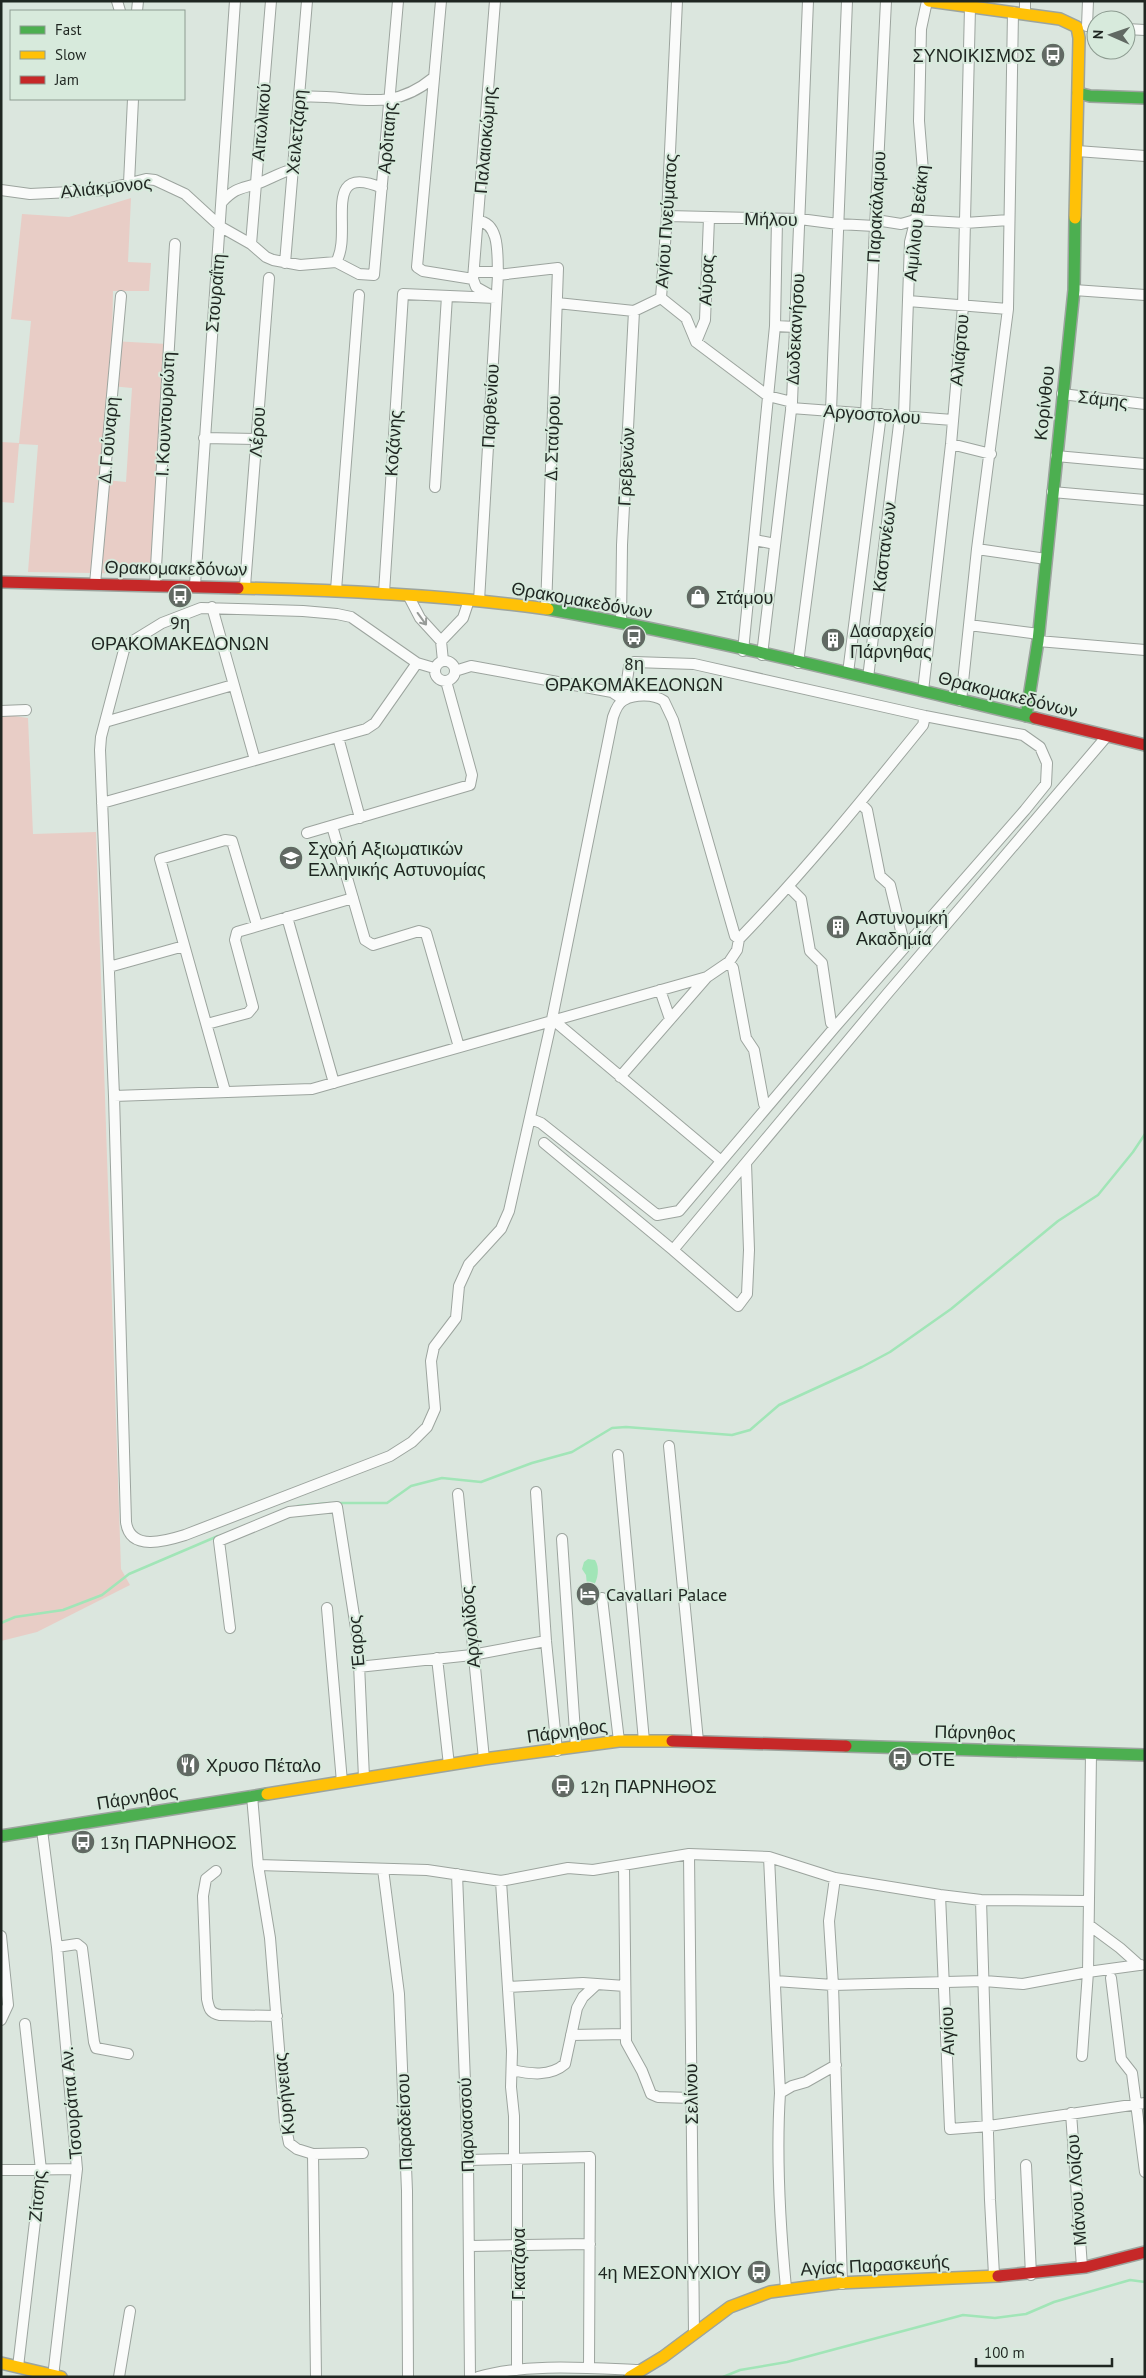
<svg xmlns="http://www.w3.org/2000/svg" width="1146" height="2378" font-family="'PT Sans',sans-serif">
	<style>
		.green { fill: #e8cdc6; fill-rule: evenodd }
		.water { fill: #a1e5b7 }
		.lines { fill: none; stroke-linecap: round; stroke-linejoin: round }
		.stream { stroke: #a1e5b7; stroke-width: 2.5 }
		.street-casing { stroke: #9ca49e; stroke-width: 12 }
		.fast-casing { stroke: #9ca49e; stroke-width: 14 }
		.slow-casing { stroke: #9ca49e; stroke-width: 14 }
		.jam-casing { stroke: #9ca49e; stroke-width: 14 }
		.street { stroke: #fafbfa; stroke-width: 10 }
		.fast { stroke: #4caf50; stroke-width: 11 }
		.slow { stroke: #ffc107; stroke-width: 11 }
		.jam { stroke: #c62828; stroke-width: 11 }
		.oneway { stroke: #979b98 }
		.labels { text-anchor: middle; dominant-baseline: central; stroke-width: 4; stroke-linejoin: round; paint-order: stroke }
		.poi-label { font-size: 18px; fill: #1f2621; stroke: #d7eadc; text-anchor: start }
		.street-label { font-size: 18px; fill: #1f2621; stroke: #d7eadc }
	</style>
	<rect width="100%" height="100%" fill="#dbe6de"/>
	<path class="green" d="M 131,198 L 128,262 L 151,263 L 149,291 L 113,291 L 112,341 L 167,344 L 153,574 L 28,572 L 38,445 L 19,444 L 14,503 L 1,502 L 1,442 L 19,443 L 31,321 L 11,319 L 22,214 L 69,217 ZM 111,386 L 132,388 L 126,482 L 105,480 Z
		M 1,714 L 28,718 L 33,834 L 96,832 L 121,1569 L 130,1585 L 37,1632 L 1,1641 Z"/>
	<path class="water" d="M 588,1559 L 595,1560 C 600,1567 598,1580 593,1587 L 587,1586 L 586,1575 L 582,1569 L 584,1562 Z"/>
	<g class="lines">
		<path class="stream" d="M 338,1503 L 387,1503 L 411,1486 L 442,1478 L 481,1482 L 532,1463 L 572,1452 L 612,1428 L 626,1427 L 732,1435 L 750,1430 L 779,1405 L 862,1367 L 890,1352 L 951,1309 L 1058,1221 L 1098,1195 L 1133,1152 L 1145,1134
			M 298,1506 L 330,1503
			M 1,1623 L 15,1617 L 63,1610 L 102,1595 L 129,1574 L 218,1536
			M 723,2377 L 740,2370 L 787,2362 L 963,2315 L 995,2318 L 1026,2314 L 1054,2302 L 1130,2280 L 1145,2282"/>
		<g class="street-casing">
			<path id="street" d="M 117,1 L 120,11
				M 441,1 L 417,267 L 423,271 L 473,279 L 476,287 L 492,296
				M 137,11 L 138,1
				M 1025,14 L 1025,1
				M 1087,26 L 1088,1
				M 1126,29 L 1145,30
				M 299,97 C 352,93 387,116 433,78
				M 1077,151 L 1145,156
				M 129,183 L 133,99
				M 1,190 L 30,194 L 71,192 L 103,190 L 146,179 L 155,180 L 185,194 L 221,227 L 251,244 L 266,257 L 273,260 L 300,265 L 336,262 L 359,274 L 374,275 L 398,1
				M 222,202 C 235,188 240,189 256,184 C 268,180 279,173 293,169
				M 667,216 L 800,219 L 838,224 L 875,226
				M 876,220 L 901,224 L 915,220 L 965,223 L 1009,220
				M 478,221 C 501,223 497,258 498,275 L 479,601
				M 251,244 L 271,1
				M 336,262 C 354,233 319,161 382,188
				M 285,263 L 307,1
				M 474,272 L 498,272
				M 498,275 L 558,268 L 546,609
				M 473,279 L 495,1
				M 1074,290 L 1145,295
				M 661,298 L 667,216 L 677,1
				M 661,298 L 686,318 L 696,342 L 768,396 L 792,402
				M 908,301 L 1008,309
				M 557,303 L 634,311 L 661,298
				M 775,326 L 796,327
				M 696,342 L 705,320 L 709,218
				M 1062,394 L 1145,404
				M 791,408 L 953,420
				M 866,413 L 886,1
				M 904,416 L 910,242 L 919,206 L 923,171 L 919,121 L 921,29 L 927,1
				M 204,438 L 256,439
				M 951,444 L 991,454
				M 1056,456 L 1145,464
				M 435,487 L 447,296
				M 1052,492 L 1145,500
				M 755,540 L 775,544
				M 977,549 L 1046,559
				M 95,584 L 121,296
				M 155,584 L 175,244
				M 195,585 L 235,1
				M 245,586 L 269,278
				M 336,590 L 359,295
				M 384,593 L 403,294 L 496,298
				M 408,595 L 420,618 L 441,641 L 443,661
				M 212,607 L 255,760
				M 621,622 L 622,545 L 634,311
				M 969,625 L 1039,634
				M 441,641 L 463,618 L 469,600
				M 1038,641 L 1145,650
				M 743,651 L 775,326 L 777,219
				M 762,655 L 792,402 L 808,1
				M435 671a10 10 0 1 1 20 0a10 10 0 1 1-20 0Z
				M 417,663 L 351,617 L 337,614 L 303,611 L 201,608 L 162,623 L 131,642 L 124,650 L 101,737 L 100,750 L 114,1096 L 126,1522 C 130,1552 166,1541 185,1535 L 390,1456 L 412,1442 L 427,1427 L 435,1409 L 431,1361 L 434,1347 L 456,1318 L 459,1286 L 469,1264 L 501,1229 L 509,1211 L 552,1019 L 613,717 C 615,711 618,703 624,700 C 635,694 654,694 664,701 L 673,720 L 735,936 L 739,939
				M 798,663 L 831,411 L 847,1
				M 455,671 L 471,666 L 612,692 L 624,700 L 629,667 L 634,662 L 694,664 L 925,716 L 1023,735 L 1040,747 L 1047,763 L 1046,784 L 1025,810 L 835,1027 L 679,1211 L 657,1215 L 541,1123 L 531,1119
				M 848,673 L 881,414
				M 868,678 L 900,416
				M 923,691 L 951,444 L 963,306 L 970,7
				M 961,701 L 977,549 L 1008,309 L 1013,12
				M 1,711 L 26,710
				M 105,722 L 233,685
				M 338,737 L 360,818
				M 102,803 L 366,729 L 375,723 L 417,663 L 434,668
				M 860,803 L 867,810 L 880,876 L 890,885 L 905,947
				M 332,826 L 365,940 L 373,945 L 419,931 L 426,933 L 459,1047
				M 307,833 L 470,785 L 472,775 L 446,681
				M 789,887 L 801,899 L 810,951 L 822,963 L 831,1023 L 835,1027
				M 287,917 L 334,1083
				M 729,962 L 733,968 L 746,1038 L 754,1050 L 764,1104 L 767,1107
				M 109,967 L 184,946
				M 660,990 L 670,1019
				M 552,1019 L 720,1160
				M 207,1024 L 248,1013 L 253,1007 L 235,940 L 237,932 L 353,898
				M 620,1077 L 707,977 L 729,962 L 737,950 L 739,939 C 805,871 864,798 923,725 L 925,716
				M 225,1091 L 160,859 L 225,840 L 232,841 L 257,925
				M 114,1096 L 312,1089 L 707,977
				M 544,1143 L 673,1250 L 887,994 L 1107,736
				M 673,1250 L 738,1306 L 747,1294 L 749,1250 L 746,1163
				M 669,1446 L 698,1741
				M 618,1455 L 644,1741
				M 536,1492 L 546,1641 L 557,1751
				M 458,1494 L 484,1759
				M 562,1539 L 576,1747
				M 602,1598 L 619,1741
				M 327,1608 L 342,1782
				M 230,1628 L 219,1541 L 289,1512 L 337,1507 L 358,1641 L 364,1778
				M 437,1658 L 449,1765
				M 358,1667 L 472,1655 L 546,1641
				M 252,1796 L 258,1865 L 270,1938 L 285,2123 L 289,2143 L 297,2149 L 313,2154 L 316,2377
				M 42,1830 L 57,1947 L 77,2169 L 53,2377
				M 689,1854 L 694,2334
				M 769,1857 L 780,2093 C 776,2156 780,2225 786,2288
				M 258,1865 L 427,1870 L 501,1881 L 568,1868 L 593,1870 L 689,1854 L 769,1857 L 835,1878 L 940,1895 L 981,1900 L 1088,1901
				M 624,1865 L 626,2042 L 642,2071 L 651,2094 L 658,2097 L 691,2098
				M 383,1869 L 399,1994 L 407,2191 L 408,2377
				M 216,1871 L 206,1879 L 203,1896 L 207,1999 C 209,2009 210,2013 220,2015 L 277,2016
				M 457,1874 L 468,2160 L 470,2377
				M 835,1878 L 829,1921 L 833,1985 L 842,2284
				M 501,1881 L 512,2051 L 511,2087 L 514,2116 L 514,2159
				M 940,1895 L 950,2129 L 989,2126 L 1145,2103
				M 981,1900 L 990,2200 L 994,2275
				M 1089,1925 L 1120,1948 L 1139,1965 L 1141,1965
				M 1,1936 L 8,2005 L 1,2020
				M 57,1947 L 77,1944 L 82,1948 L 94,2042 L 96,2048 L 128,2054
				M 1111,1978 L 1121,2059 L 1132,2073 L 1145,2172
				M 775,1981 L 833,1985 L 984,1981 L 1023,1984 L 1088,1972 L 1139,1965
				M 508,1987 L 583,1983 L 625,1986
				M 571,2035 L 626,2034
				M 1082,2056 L 1088,1972 L 1091,1754
				M 512,2070 C 530,2074 550,2077 565,2064 L 577,2008 L 583,1997 L 597,1984
				M 780,2093 L 792,2086 L 806,2082 L 836,2065
				M 1071,2113 L 1082,2267
				M 313,2154 L 363,2153
				M 468,2160 L 590,2157 L 589,2368
				M 1026,2165 L 1031,2275
				M 1,2170 L 77,2169
				M 470,2246 L 590,2244
				M 18,2367 L 41,2170 L 25,2024
				M 517,2370 L 517,2159
				M 119,2377 L 130,2311
				M 478,2377 C 525,2363 589,2368 639,2370"/>
		</g>
		<g class="fast-casing">
			<path id="fast" d="M 1078,93 L 1090,96 L 1145,98
				M 548,609 C 712,638 873,679 1035,718
				M 1026,716 L 1038,641 L 1074,290 L 1075,218
				M 846,1746 L 1145,1755
				M 1,1836 L 267,1794"/>
		</g>
		<g class="slow-casing">
			<path id="slow" d="M 929,1 L 1060,19 L 1077,27 L 1079,38 L 1075,218
				M 238,588 C 341,590 445,595 548,609
				M 267,1794 L 484,1759 L 619,1741 L 672,1741
				M 1,2363 L 61,2377
				M 630,2377 L 663,2357 L 730,2307 L 770,2292 L 838,2283 L 998,2276"/>
		</g>
		<g class="jam-casing">
			<path id="jam" d="M 1,582 L 238,588
				M 1035,718 L 1145,745
				M 672,1741 L 846,1746
				M 998,2276 L 1086,2267 L 1145,2252"/>
		</g>
		<use href="#street" class="street"/>
		<use href="#fast" class="fast"/>
		<use href="#slow" class="slow"/>
		<use href="#jam" class="jam"/>
	</g>
	<defs><path id="oneway-shaft" d="M-6 0H5M1.5-3L5.5 0L1.5 3" fill="none" stroke-width="1.6" stroke-linecap="round" stroke-linejoin="round" transform="scale(1.25)"/></defs>
	<use class="oneway" href="#oneway-shaft" transform="translate(422 619) rotate(54)"/>
	<defs>
		<g id="bus-disc" transform="scale(1.25)"><circle r="9.5" fill="#616963" stroke="#d7eadc"/><path d="M-5-6H5V4H4V6H2V4H-2V6H-4V4H-5ZM-3.5-4V0h7V-4ZM-3.5 1.2v1.5H-2V1.2ZM2 1.2v1.5H3.5V1.2Z" fill="#fff"/></g>
		<g id="shop-disc" transform="scale(1.25)"><circle r="9.5" fill="#616963" stroke="#d7eadc"/><path d="M-5-2.5h2.3a2.7 3.5 0 0 1 5.4 0H5L5.5 6h-11ZM-1.5-2.5h3a1.5 2.3 0 0 0-3 0Z" fill="#fff"/></g>
		<g id="building-disc" transform="scale(1.25)"><circle r="9.5" fill="#616963" stroke="#d7eadc"/><path d="M-4-6H4V6H1V3H-1V6H-4ZM-2.5-4.3h1.7v1.8h-1.7ZM.8-4.3h1.7v1.8H.8ZM-2.5-1h1.7V.8h-1.7ZM.8-1h1.7V.8H.8Z" fill="#fff"/></g>
		<g id="university-disc" transform="scale(1.25)"><circle r="9.5" fill="#616963" stroke="#d7eadc"/><path d="M0-5L7-2L0 1L-7-2ZM-4 1L0 2.5L4 1V4Q0 6-4 4Z" fill="#fff"/></g>
		<g id="hotel-disc" transform="scale(1.25)"><circle r="9.5" fill="#616963" stroke="#d7eadc"/><path d="M-6-4.5h1.5V1H6V5H4.5V3h-9V5H-6ZM-4 0a1.8 1.8 0 1 1 3.6 0ZM.5 0V-2.5h3Q6-2.5 6 0Z" fill="#fff"/></g>
		<g id="restaurant-disc" transform="scale(1.25)"><circle r="9.5" fill="#616963" stroke="#d7eadc"/><path d="M-5-6h1v4h1v-4h1v4h1v-4h1v5L-1.5 .5V6h-2V.5L-5-1ZM5-6V6H3V1.5H1.5Q1.5-4 5-6Z" fill="#fff"/></g>
	</defs>
	<g fill-rule="evenodd">
		<use href="#bus-disc" x="1053" y="55"/>
		<use href="#bus-disc" x="180" y="596"/>
		<use href="#shop-disc" x="698" y="597"/>
		<use href="#bus-disc" x="634" y="637"/>
		<use href="#building-disc" x="833" y="640"/>
		<use href="#university-disc" x="291" y="858"/>
		<use href="#building-disc" x="838" y="927"/>
		<use href="#hotel-disc" x="588" y="1594"/>
		<use href="#bus-disc" x="900" y="1759"/>
		<use href="#restaurant-disc" x="188" y="1765"/>
		<use href="#bus-disc" x="563" y="1786"/>
		<use href="#bus-disc" x="83" y="1842"/>
		<use href="#bus-disc" x="759" y="2272"/>
	</g>
	<g class="labels">
		<g class="poi-label">
			<text x="1036" y="55" text-anchor="end">ΣΥΝΟΙΚΙΣΜΟΣ</text>
			<text x="716" y="597">Στάμου</text>
			<text x="180" y="622" text-anchor="middle">9η<tspan x="180" dy="21">ΘΡΑΚΟΜΑΚΕΔΟΝΩΝ</tspan></text>
			<text x="850" y="630">Δασαρχείο<tspan x="850" dy="21">Πάρνηθας</tspan></text>
			<text x="634" y="663" text-anchor="middle">8η<tspan x="634" dy="21">ΘΡΑΚΟΜΑΚΕΔΟΝΩΝ</tspan></text>
			<text x="308" y="848">Σχολή Αξιωματικών<tspan x="308" dy="21">Ελληνικής Αστυνομίας</tspan></text>
			<text x="856" y="917">Αστυνομική<tspan x="856" dy="21">Ακαδημία</tspan></text>
			<text x="606" y="1594">Cavallari Palace</text>
			<text x="918" y="1759">ΟΤΕ</text>
			<text x="206" y="1765">Χρυσο Πέταλο</text>
			<text x="580" y="1786">12η ΠΑΡΝΗΘΟΣ</text>
			<text x="100" y="1842">13η ΠΑΡΝΗΘΟΣ</text>
			<text x="742" y="2272" text-anchor="end">4η ΜΕΣΟΝΥΧΙΟΥ</text>
		</g>
		<g class="street-label">
			<text transform="translate(261 122) rotate(-85)">Αιτωλικού</text>
			<text transform="translate(296 132) rotate(-85)">Χειλετζαρη</text>
			<text transform="translate(387 138) rotate(-85)">Αρδιταης</text>
			<text transform="translate(485 140) rotate(-85)">Παλαιοκώμης</text>
			<text transform="translate(106 187) rotate(-6)">Αλιάκμονος</text>
			<text transform="translate(876 207) rotate(-87)">Παρακάλαμου</text>
			<text transform="translate(771 219) rotate(1)">Μήλου</text>
			<text transform="translate(666 221) rotate(-86)">Αγίου Πνεύματος</text>
			<text transform="translate(916 223) rotate(-84)">Αιμίλιου Βεάκη</text>
			<text transform="translate(706 280) rotate(-87)">Αύρας</text>
			<text transform="translate(215 293) rotate(-85)">Στουραΐτη</text>
			<text transform="translate(795 329) rotate(-87)">Δωδεκανήσου</text>
			<text transform="translate(959 350) rotate(-85)">Αλιάρτου</text>
			<text transform="translate(1103 399) rotate(7)">Σάμης</text>
			<text transform="translate(1044 403) rotate(-84)">Κορίνθου</text>
			<text transform="translate(490 406) rotate(-87)">Παρθενίου</text>
			<text transform="translate(165 414) rotate(-87)">Ι. Κουντουριώτη</text>
			<text transform="translate(872 414) rotate(4)">Αργοστολου</text>
			<text transform="translate(257 432) rotate(-86)">Λέρου</text>
			<text transform="translate(552 438) rotate(-88)">Δ. Σταύρου</text>
			<text transform="translate(108 440) rotate(-85)">Δ. Γούναρη</text>
			<text transform="translate(393 443) rotate(-86)">Κοζάνης</text>
			<text transform="translate(626 467) rotate(-87)">Γρεβενών</text>
			<text transform="translate(884 547) rotate(-83)">Καστανέων</text>
			<text transform="translate(176 568) rotate(1)">Θρακομακεδόνων</text>
			<text transform="translate(582 600) rotate(10)">Θρακομακεδόνων</text>
			<text transform="translate(1008 694) rotate(14)">Θρακομακεδόνων</text>
			<text transform="translate(470 1627) rotate(-95)">Αργολίδος</text>
			<text transform="translate(356 1642) rotate(-95)">Έαρος</text>
			<text transform="translate(567 1731) rotate(-8)">Πάρνηθος</text>
			<text transform="translate(975 1732) rotate(1)">Πάρνηθος</text>
			<text transform="translate(137 1797) rotate(-9)">Πάρνηθος</text>
			<text transform="translate(947 2031) rotate(-92)">Αιγίου</text>
			<text transform="translate(284 2094) rotate(-96)">Κυρήνειας</text>
			<text transform="translate(691 2094) rotate(-91)">Σελίνου</text>
			<text transform="translate(71 2103) rotate(-95)">Τσουράπα Αν.</text>
			<text transform="translate(404 2122) rotate(-92)">Παραδείσου</text>
			<text transform="translate(466 2125) rotate(-92)">Παρνασσού</text>
			<text transform="translate(1076 2190) rotate(-94)">Μάνου Λοίζου</text>
			<text transform="translate(37 2196) rotate(-85)">Ζίτσης</text>
			<text transform="translate(518 2264) rotate(-90)">Γκατζανα</text>
			<text transform="translate(875 2265) rotate(-3)">Αγίας Παρασκευής</text>
		</g>
	</g>
	<rect width="1146" height="2378" fill="none" stroke="#1f2621" stroke-width="5"/>
	<rect x="10" y="10" width="175" height="90" fill="#d7eadc" stroke="#8d9c91"/>
	<rect x="20" y="26" width="25" height="8" fill="#4caf50" stroke="#8d9c91"/>
	<text x="55" y="35" font-size="15" fill="#1f2621">Fast</text>
	<rect x="20" y="51" width="25" height="8" fill="#ffc107" stroke="#8d9c91"/>
	<text x="55" y="60" font-size="15" fill="#1f2621">Slow</text>
	<rect x="20" y="76" width="25" height="8" fill="#c62828" stroke="#8d9c91"/>
	<text x="55" y="85" font-size="15" fill="#1f2621">Jam</text>
	<g transform="translate(1111 35) rotate(272)"><circle r="24" fill="#d7eadc" stroke="#8d9c91"/>
	<path d="M0-4L9 19L0 12L-9 19Z" fill="#616963"/>
	<text y="-8" font-size="14" font-weight="bold" text-anchor="middle" fill="#1f2621">N</text>
	</g>
	<path d="M976 2358v8h136v-8" fill="none" stroke="#1f2621" stroke-width="2.5"/>
	<text x="984" y="2358" font-size="15" fill="#1f2621" stroke="#d7eadc" stroke-width="4" paint-order="stroke">100 m</text>
</svg>
